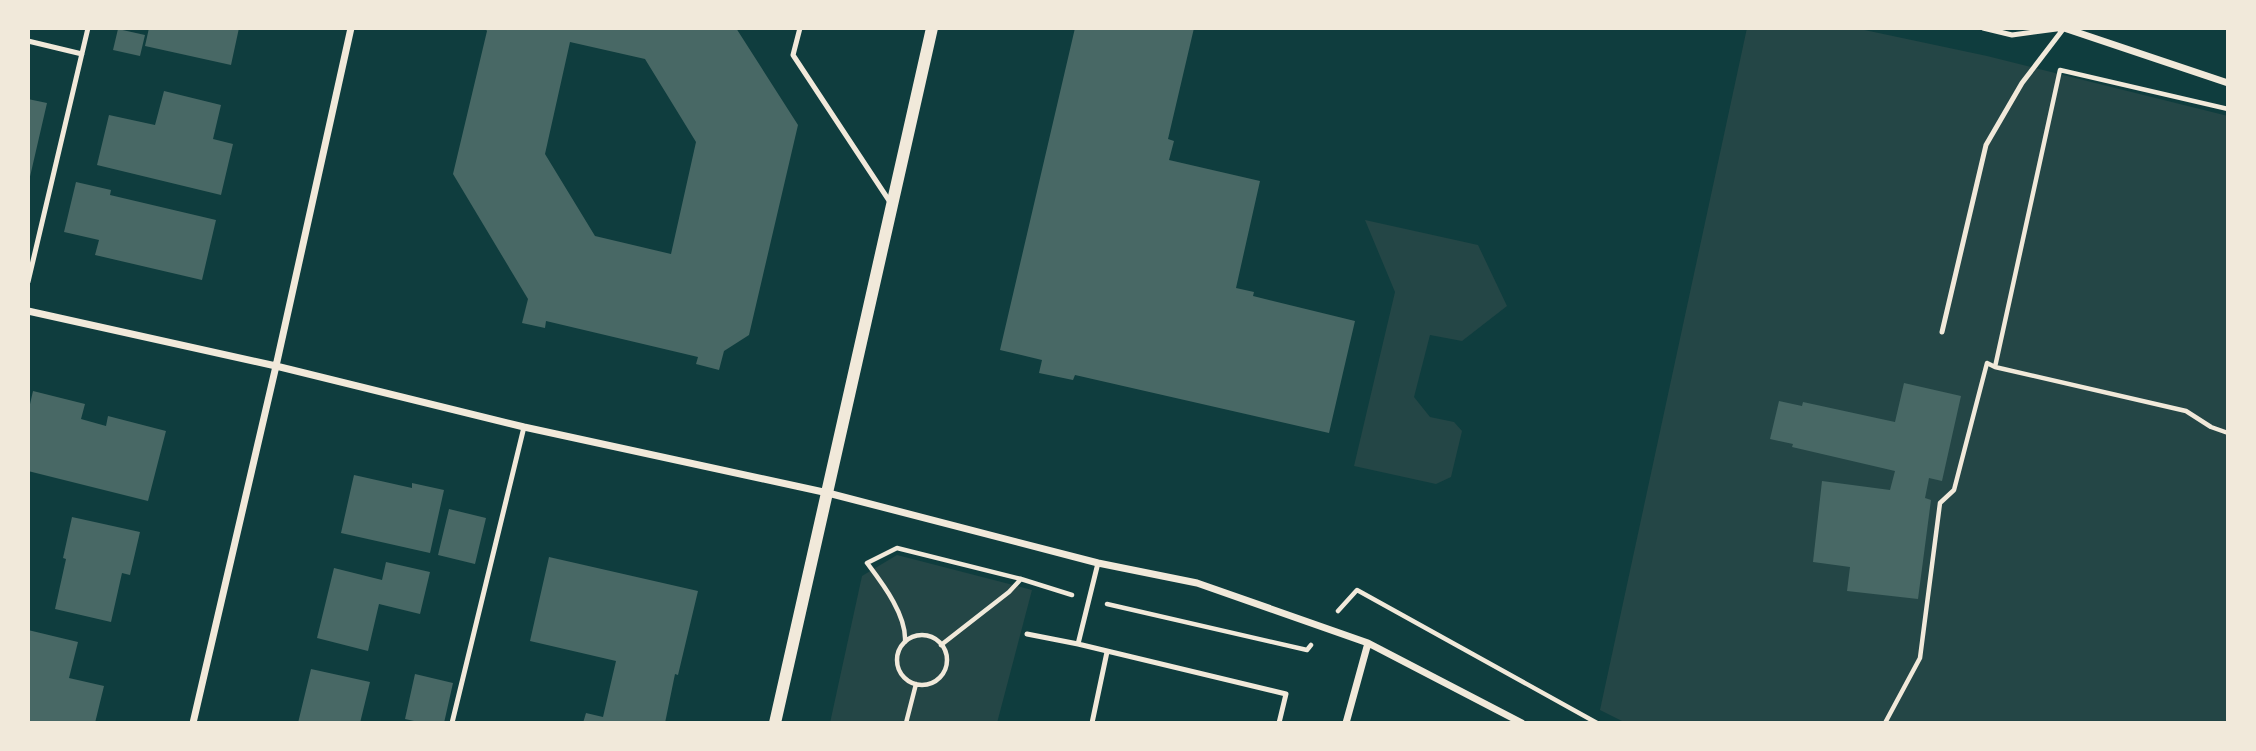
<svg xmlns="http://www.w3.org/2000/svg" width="2256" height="751" font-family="Mulish,sans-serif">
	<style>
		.green { fill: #244646 }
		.building { fill: #486865; fill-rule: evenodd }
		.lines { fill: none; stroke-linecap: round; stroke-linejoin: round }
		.path { stroke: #f1e9da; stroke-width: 4.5 }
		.service { stroke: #f1e9da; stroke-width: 5 }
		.minor { stroke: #f1e9da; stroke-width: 7 }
		.tertiary { stroke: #f1e9da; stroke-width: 12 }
	</style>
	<rect width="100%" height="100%" fill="#0f3d3e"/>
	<path class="green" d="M 1747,28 L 1855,28 L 1987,56 L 2228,116 L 2228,723 L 1626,723 L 1600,710 Z
		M 1365,220 L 1478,245 L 1507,306 L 1462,341 L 1430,335 L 1414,397 L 1430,417 L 1454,422 L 1462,431 L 1451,477 L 1436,484 L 1354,466 L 1395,292 Z
		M 897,555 L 1032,590 L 997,723 L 830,723 L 862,576 Z"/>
	<path class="building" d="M 149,28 L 239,28 L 231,65 L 145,46 Z
		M 485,28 L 736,28 L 798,125 L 749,335 L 724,351 L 719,370 L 696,364 L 698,357 L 546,321 L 545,328 L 522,323 L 528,299 L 453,174 L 487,31 ZM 570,42 L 645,59 L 696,142 L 671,254 L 595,236 L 545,154 Z
		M 1075,28 L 1194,28 L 1168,139 L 1174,141 L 1169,160 L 1260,181 L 1236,288 L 1254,292 L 1253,296 L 1355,321 L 1329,433 L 1075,375 L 1073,380 L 1039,373 L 1042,360 L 1000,350 Z
		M 118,29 L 145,35 L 140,56 L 113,50 Z
		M 164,91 L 221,105 L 213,139 L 233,144 L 221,195 L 97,165 L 109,115 L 155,125 Z
		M 28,99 L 47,103 L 29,181 L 28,181 Z
		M 76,182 L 111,190 L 110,195 L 216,220 L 202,280 L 95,255 L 99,240 L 64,232 Z
		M 1904,383 L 1961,396 L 1942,481 L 1929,478 L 1925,498 L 1931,500 L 1918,599 L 1847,591 L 1850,567 L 1813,562 L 1822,481 L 1890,490 L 1895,471 L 1792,447 L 1793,444 L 1770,439 L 1779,401 L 1802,406 L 1803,402 L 1895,422 Z
		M 33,391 L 85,404 L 81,419 L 106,426 L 108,416 L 166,431 L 148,501 L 28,471 L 28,413 Z
		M 354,475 L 412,488 L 412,483 L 444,490 L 430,553 L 341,533 Z
		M 449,509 L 486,518 L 475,564 L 438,555 Z
		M 72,517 L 140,532 L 130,575 L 122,573 L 111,622 L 55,609 L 66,559 L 63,558 Z
		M 549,557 L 698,591 L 678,675 L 675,674 L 665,723 L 583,723 L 586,713 L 603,717 L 616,661 L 530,641 Z
		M 386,562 L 430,572 L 420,614 L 379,604 L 368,651 L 317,638 L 334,568 L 382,580 Z
		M 28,630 L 78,642 L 69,678 L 104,686 L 95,723 L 28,723 Z
		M 311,669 L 370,682 L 360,723 L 298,723 Z
		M 415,674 L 453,683 L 444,723 L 423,723 L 405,719 Z"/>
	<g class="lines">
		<path class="path" d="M 1995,367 L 2186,411 L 2211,427 L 2228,433
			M 1107,604 L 1307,650 L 1311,645
			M 1338,611 L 1357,590 L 1597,723
			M897 660a25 25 0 1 1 50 0a25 25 0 1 1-50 0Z
			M 905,642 C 907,615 882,583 867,563 L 897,548 L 1021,579 L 1072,595
			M 941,645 L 1009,592 L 1021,579
			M 906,723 L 916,684
			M 1885,723 L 1920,658 L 1940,503 L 1954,490 L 1987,363 L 1995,367 L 2060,70 L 2228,109"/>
		<path class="service" d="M 800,28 L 793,55 L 890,202
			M 1983,28 L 2012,35 L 2064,28
			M 28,41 L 82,54
			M 28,282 L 88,28
			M 1942,332 L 1986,145 L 2022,83 L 2064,28
			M 1027,634 L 1078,644 L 1286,694 L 1279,723
			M 1078,644 L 1098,563
			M 452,723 L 524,427
			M 1092,723 L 1107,652"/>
		<path class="minor" d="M 2064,28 L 2228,83
			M 28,311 L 276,366 L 524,427 L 828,493 L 1098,563 L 1197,583 L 1368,643 L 1522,723
			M 193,723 L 276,366 L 351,28
			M 1346,723 L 1368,643"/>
		<path class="tertiary" d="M 775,723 L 932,28"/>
	</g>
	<rect width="2256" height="751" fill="none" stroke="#f1e9da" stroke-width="60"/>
</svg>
